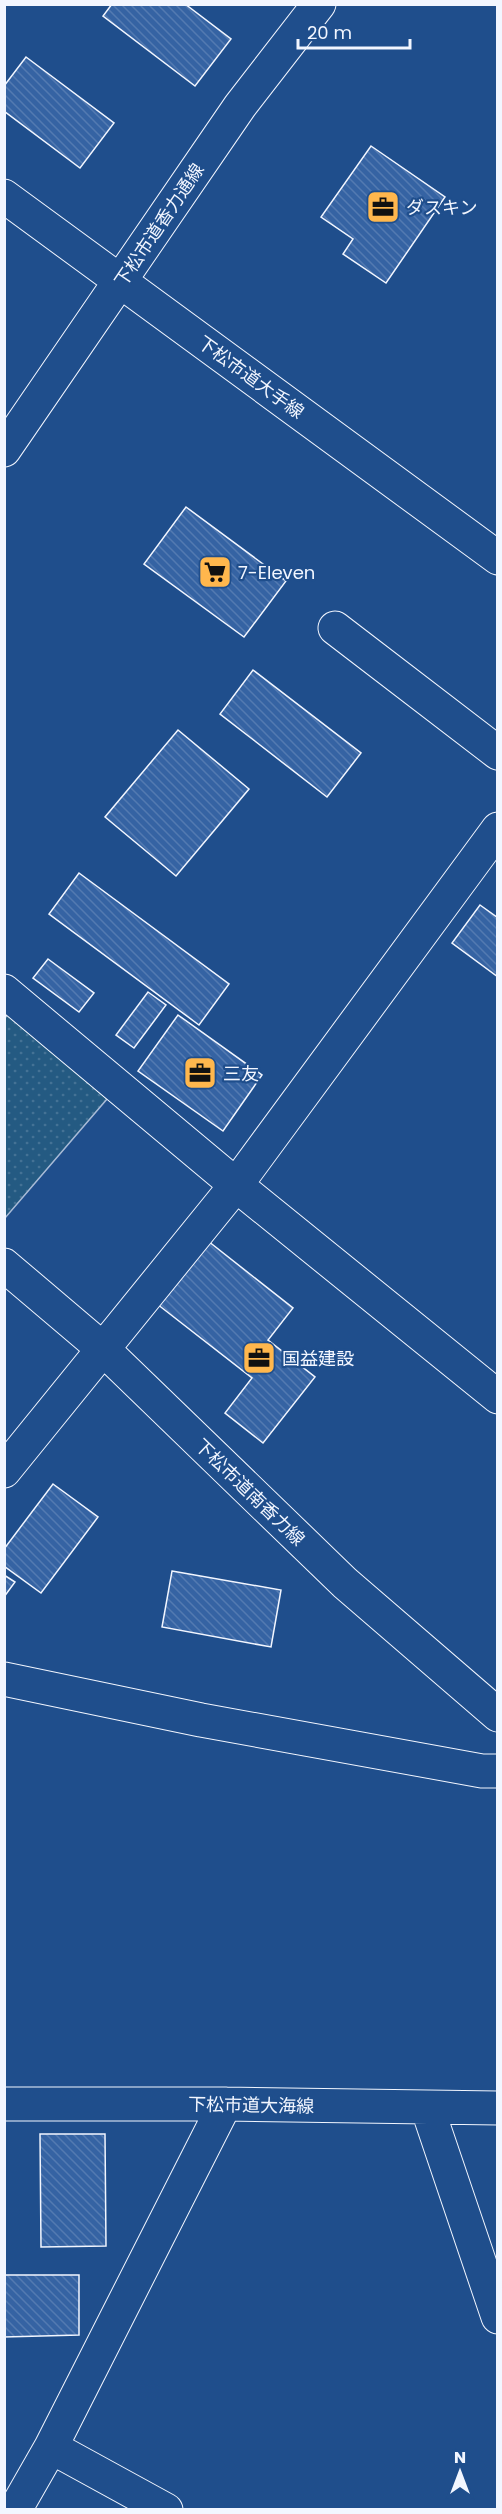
<svg xmlns="http://www.w3.org/2000/svg" width="502" height="2514" font-family="Poppins,'Noto Sans JP',sans-serif">
	<style>
		.park { fill: url(#park-dots); stroke: #a8bbd7; stroke-width: 1.5 }
		.building { fill: url(#building-back-hatch); stroke: #f2f6ff; stroke-width: 1.5 }
		.lines { fill: none; stroke-linecap: round; stroke-linejoin: round }
		.minor-casing { stroke: #f2f6ff; stroke-width: 35 }
		.minor { stroke: #1f4e8c; stroke-width: 33 }
		.labels { text-anchor: middle; dominant-baseline: central; stroke-width: 4.5; stroke-linejoin: round; paint-order: stroke }
		.poi-label { font-size: 18px; fill: #f2f6ff; stroke: #1f4e8c; text-anchor: start }
		.street-label { font-size: 18px; fill: #f2f6ff; stroke: #1f4e8c }
	</style>
	<defs>
		<pattern id="park-dots" width="8" height="8" patternUnits="userSpaceOnUse" patternTransform="scale(1.5)"><rect width="8" height="8" fill="#245a82"/><path d="M2 2h.1M6 6h.1" fill="none" stroke="#447295" stroke-width="1.8" stroke-linecap="round"/></pattern>
		<pattern id="building-back-hatch" width="6" height="6" patternUnits="userSpaceOnUse" patternTransform="scale(1.5)"><rect width="6" height="6" fill="#3563a3"/><path d="M-1 5l2 2M0 0l6 6M5-1l2 2" fill="none" stroke="#537ab1"/></pattern>
	</defs>
	<rect width="100%" height="100%" fill="#1f4e8c"/>
	<path class="park" d="M 10,1012 L 107,1099 L 5,1218 L 4,1019 Z"/>
	<path class="building" d="M 112,4 L 185,4 L 231,39 L 195,86 L 103,16 Z
		M 26,57 L 114,123 L 80,168 L 4,111 L 4,86 Z
		M 371,146 L 445,197 L 386,283 L 343,254 L 353,239 L 321,217 Z
		M 186,507 L 286,581 L 244,637 L 144,564 Z
		M 253,670 L 361,753 L 327,797 L 220,714 Z
		M 178,730 L 249,789 L 176,876 L 105,817 Z
		M 79,873 L 229,984 L 199,1025 L 49,914 Z
		M 480,905 L 498,918 L 498,977 L 452,943 Z
		M 48,959 L 94,993 L 79,1012 L 33,978 Z
		M 148,992 L 166,1005 L 134,1048 L 116,1035 Z
		M 178,1015 L 262,1075 L 223,1131 L 138,1071 Z
		M 208,1241 L 293,1308 L 268,1340 L 315,1377 L 263,1443 L 225,1413 L 252,1378 L 157,1304 Z
		M 53,1484 L 98,1517 L 41,1593 L 4,1566 L 4,1549 Z
		M 172,1571 L 281,1590 L 271,1647 L 162,1627 Z
		M 4,1575 L 15,1582 L 4,1597 Z
		M 40,2134 L 105,2134 L 106,2246 L 41,2247 Z
		M 4,2275 L 79,2275 L 79,2335 L 4,2337 Z"/>
	<g class="lines">
		<g class="minor-casing">
			<path id="minor" d="M 4,196 L 498,558
				M 4,450 L 240,106 L 319,4
				M 335,628 L 498,753
				M 4,991 L 236,1185 L 498,1397
				M 4,1265 L 103,1349 L 345,1583 L 498,1715
				M 4,1471 L 236,1185 L 498,829
				M 4,1679 L 201,1720 L 482,1771 L 498,1771
				M 4,2104 L 225,2104 L 498,2108
				M 427,2107 L 498,2317
				M 51,2447 L 166,2510
				M 15,2510 L 51,2447 L 225,2104"/>
		</g>
		<use href="#minor" class="minor"/>
	</g>
	<defs>
		<g id="office-square" transform="scale(1.725)"><rect x="-9" y="-9" width="18" height="18" rx="4" fill="#ffb74d" stroke="#1f4e8c"/><path d="M-6-3h4V-5.5h4V-3h4V5H-6ZM-1-4.5V-3h2v-1.5ZM-6 0V1H6V0Z" fill="#111"/></g>
		<g id="supermarket-square" transform="scale(1.725)"><rect x="-9" y="-9" width="18" height="18" rx="4" fill="#ffb74d" stroke="#1f4e8c"/><path d="M-6-5.5h2.5l.6 2H6L4.5 2H-2.5L-4.4-4H-6ZM-1.5 3.2a1.3 1.3 0 1 0 .1 0ZM3 3.2a1.3 1.3 0 1 0 .1 0Z" fill="#111"/></g>
	</defs>
	<g fill-rule="evenodd">
		<use href="#office-square" x="383" y="207"/>
		<use href="#supermarket-square" x="215" y="572"/>
		<use href="#office-square" x="200" y="1073"/>
		<use href="#office-square" x="259" y="1358"/>
	</g>
	<g class="labels">
		<g class="poi-label">
			<text x="406" y="207">ダスキン</text>
			<text x="238" y="572">7-Eleven</text>
			<text x="223" y="1073">三友</text>
			<text x="282" y="1358">国益建設</text>
		</g>
		<g class="street-label">
			<text transform="translate(159 225) rotate(-56)">下松市道香力通線</text>
			<text transform="translate(251 377) rotate(36)">下松市道大手線</text>
			<text transform="translate(250 1492) rotate(44)">下松市道南香力線</text>
			<text transform="translate(251 2105) rotate(1)">下松市道大海線</text>
		</g>
	</g>
	<rect width="502" height="2514" fill="none" stroke="#f2f6ff" stroke-width="12"/>
	<g transform="translate(460 2472)" stroke="#1f4e8c" stroke-width="4.5" paint-order="stroke">
	<path d="M0-4.5L10 22L0 15L-10 22Z" fill="#f2f6ff"/>
	<text y="-9" font-size="16" font-weight="bold" text-anchor="middle" fill="#f2f6ff">N</text>
	</g>
	<path d="M298 39v9h112v-9" fill="none" stroke="#f2f6ff" stroke-width="3"/>
	<text x="307" y="39" font-size="18" fill="#f2f6ff" stroke="#1f4e8c" stroke-width="4.5" paint-order="stroke">20 m</text>
</svg>
